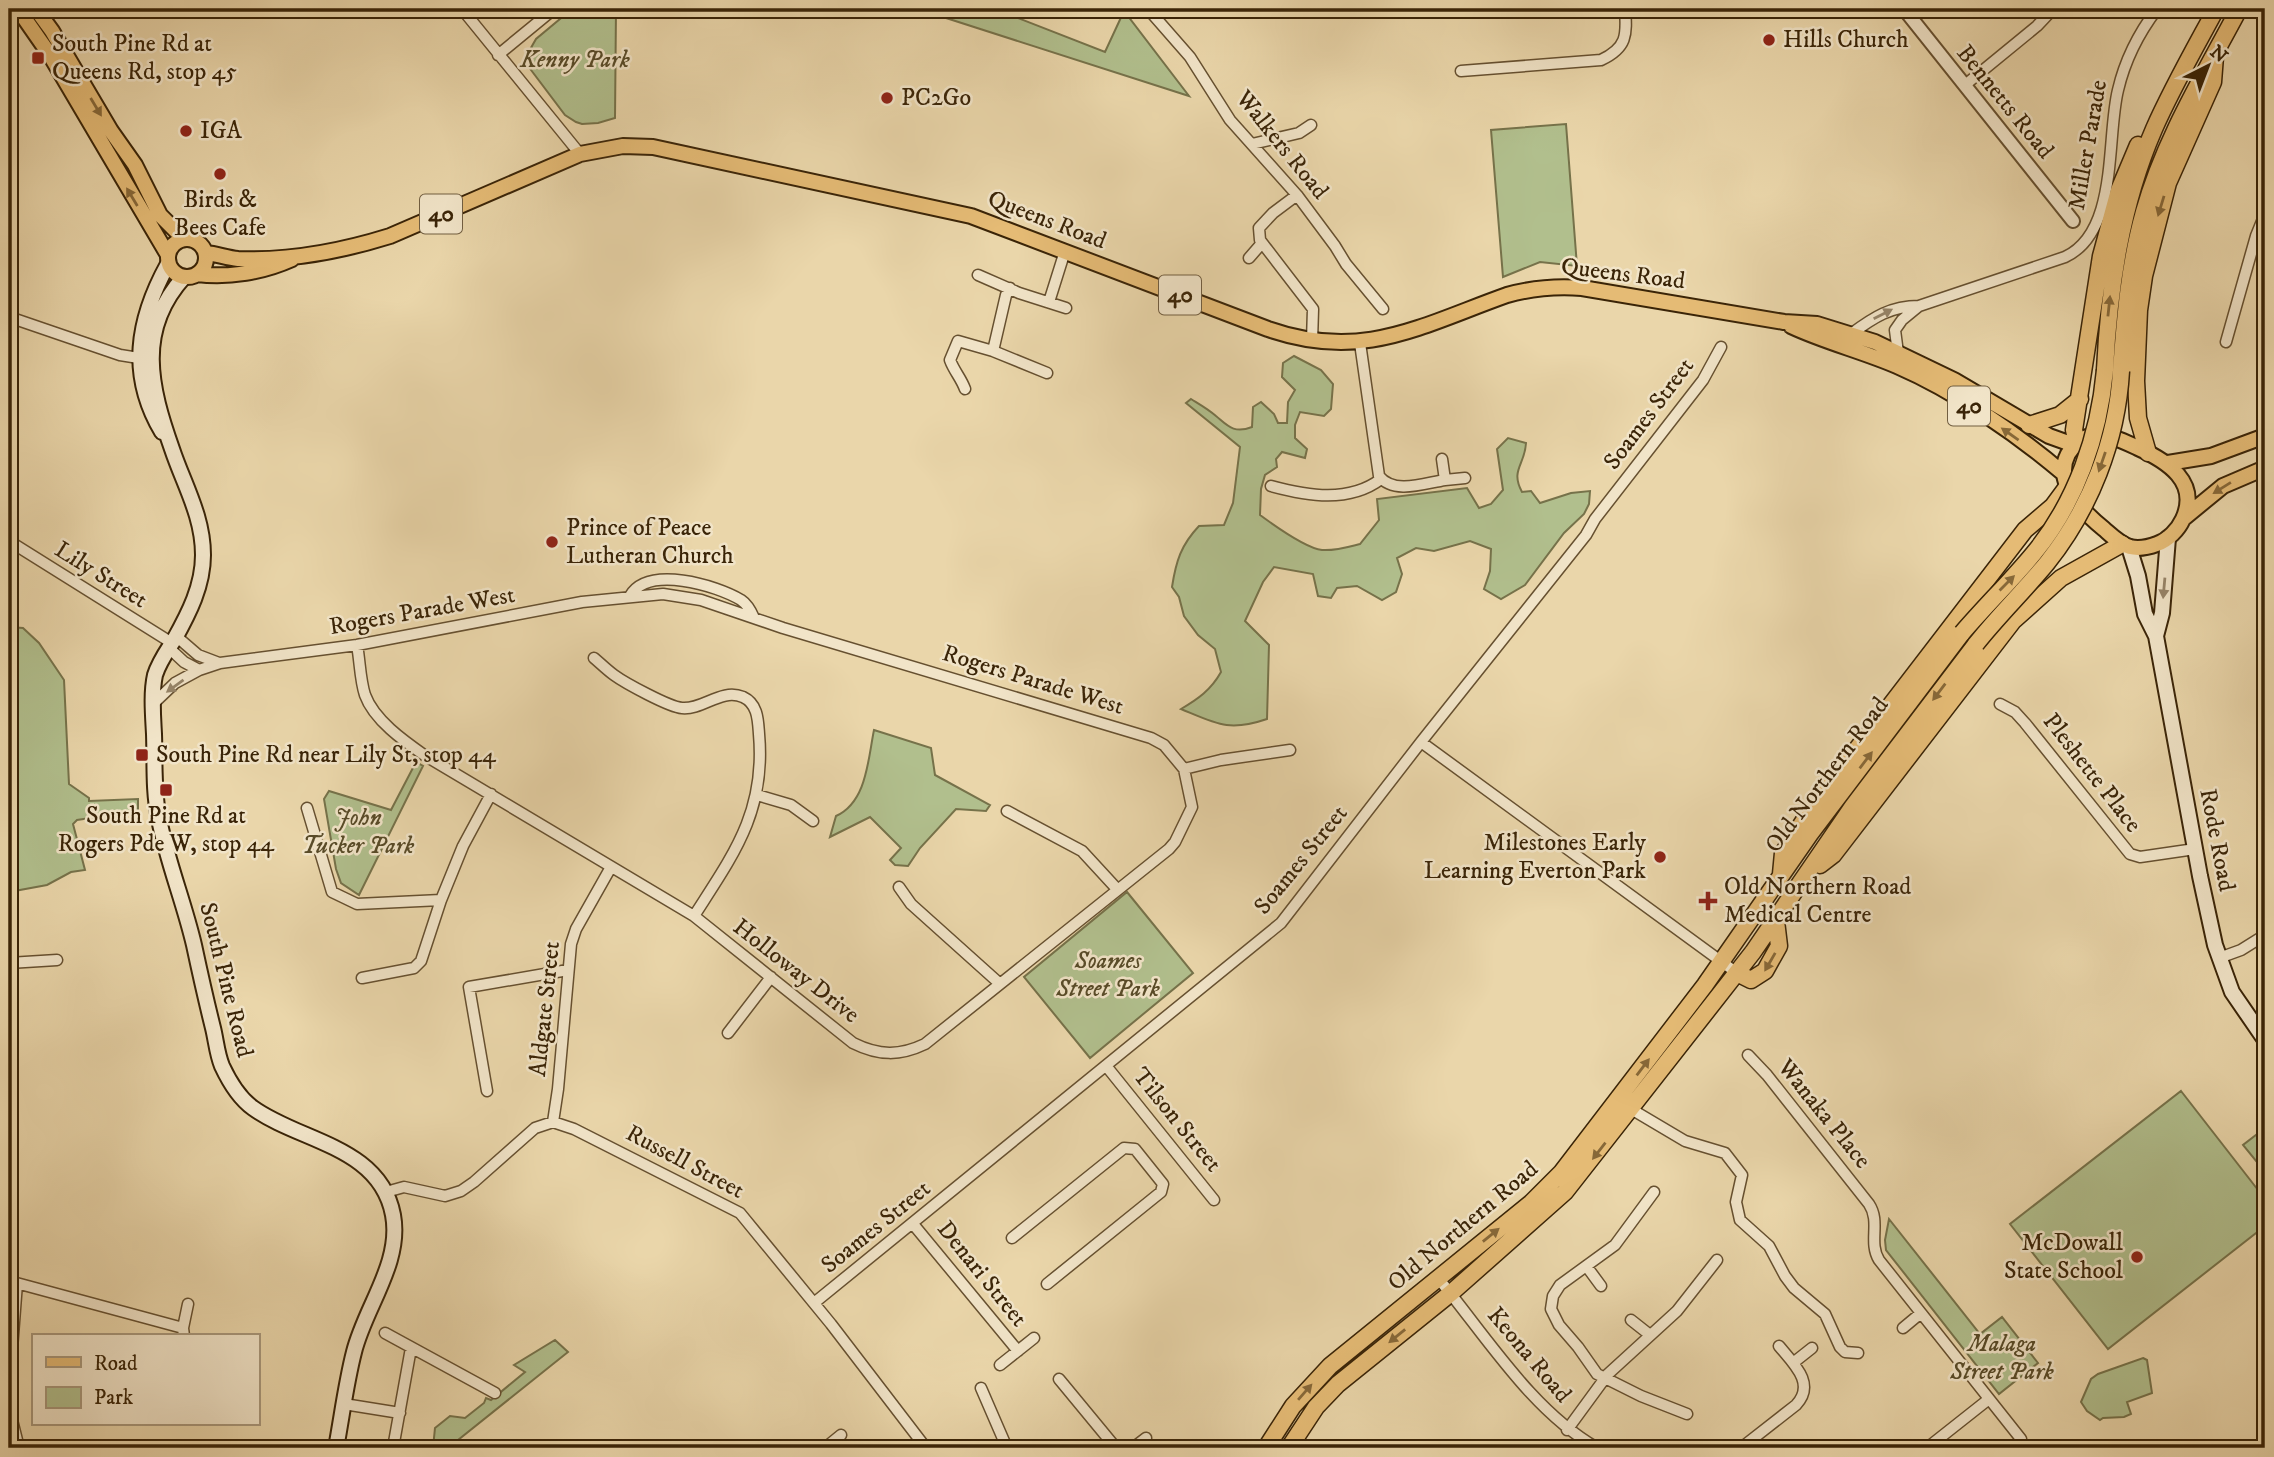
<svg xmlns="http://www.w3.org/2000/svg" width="2274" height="1457" font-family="'IM FELL DW Pica',serif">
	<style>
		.green { fill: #b1bf8d; stroke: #76724a; stroke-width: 2 }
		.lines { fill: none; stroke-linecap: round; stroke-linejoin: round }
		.minor-casing { stroke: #665030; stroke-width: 13 }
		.tertiary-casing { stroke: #665030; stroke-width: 16 }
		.secondary-casing { stroke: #3a2407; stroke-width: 18 }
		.primary-casing { stroke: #3a2407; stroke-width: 18 }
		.trunk-casing { stroke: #3a2407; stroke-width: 19 }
		.minor { stroke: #f1e4c8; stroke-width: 10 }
		.tertiary { stroke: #f1e4c8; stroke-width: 12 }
		.secondary { stroke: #f1e4c8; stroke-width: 14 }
		.primary { stroke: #e5bb75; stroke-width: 14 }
		.trunk { stroke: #e5bb75; stroke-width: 16 }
		.trunk-bridge-casing { stroke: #3a2407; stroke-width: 19; stroke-linecap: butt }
		.trunk-bridge { stroke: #e5bb75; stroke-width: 16 }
		.oneway { fill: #876838 }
		.oneway2 { fill: #968468 }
		.poi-dot { fill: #8f2418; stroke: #f1e4c8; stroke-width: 2.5 }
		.labels { text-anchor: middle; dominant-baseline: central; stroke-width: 5; stroke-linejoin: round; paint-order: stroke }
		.shield { fill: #f1e4c8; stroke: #715e41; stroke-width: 2 }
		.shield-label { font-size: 23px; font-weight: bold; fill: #3a2407 }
		.poi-label { font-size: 24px; fill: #3a2407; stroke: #f1e4c8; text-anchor: start }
		.park-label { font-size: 24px; font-style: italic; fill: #584b28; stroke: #f1e4c8 }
		.street-label { font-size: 24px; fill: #3a2407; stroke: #f1e4c8 }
	</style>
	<rect width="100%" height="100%" fill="#ead6aa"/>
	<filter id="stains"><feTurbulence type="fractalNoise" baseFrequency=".00286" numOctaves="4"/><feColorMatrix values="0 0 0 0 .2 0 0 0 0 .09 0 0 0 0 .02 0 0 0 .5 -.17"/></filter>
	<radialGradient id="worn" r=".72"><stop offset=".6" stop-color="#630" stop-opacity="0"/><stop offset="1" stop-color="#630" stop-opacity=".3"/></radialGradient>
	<path class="green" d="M 572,9 L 616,9 L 615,118 L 598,123 L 582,124 L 576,122 L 565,115 L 528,66 L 528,53 L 536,39 Z
		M 918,9 L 995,9 L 1105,52 L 1124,11 L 1189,96 Z
		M 1566,124 L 1577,266 L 1540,262 L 1503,277 L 1491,130 Z
		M 1294,356 L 1321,370 L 1333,384 L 1331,409 L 1324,416 L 1300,412 L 1295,425 L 1295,438 L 1307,449 L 1305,458 L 1282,452 L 1276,459 L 1277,467 L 1265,475 L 1261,489 L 1260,515 C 1275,526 1305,548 1322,550 C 1335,551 1348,547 1360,544 L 1379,520 L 1377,499 L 1467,488 L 1479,508 L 1491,504 L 1503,490 L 1497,449 L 1508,438 L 1526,443 C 1525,465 1510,470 1522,492 L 1531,491 L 1540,503 L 1571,493 L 1590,491 L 1589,504 L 1584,514 L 1564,533 L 1525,585 L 1501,599 L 1484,589 L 1490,571 L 1491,549 L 1470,541 L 1434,551 L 1416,548 L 1397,558 L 1402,574 L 1396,592 L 1382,600 L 1357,586 L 1337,588 L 1331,598 L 1318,596 L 1313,574 L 1274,567 L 1263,582 L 1245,621 L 1269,645 L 1267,719 C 1229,732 1217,724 1181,709 C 1198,699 1211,690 1221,672 L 1215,649 L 1198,635 L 1184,616 L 1179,597 L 1172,587 C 1176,561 1181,545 1199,526 L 1224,525 L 1233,503 L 1240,447 L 1186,403 L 1191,399 C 1199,404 1208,409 1216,416 C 1228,426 1234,434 1252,427 L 1253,407 L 1261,402 L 1274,414 L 1278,423 L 1287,423 L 1288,402 L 1295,390 L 1282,377 L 1283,363 Z
		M 9,627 L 23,628 L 39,643 L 64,680 L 69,784 L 89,798 L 89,801 L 138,799 L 138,811 L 77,820 L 73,824 L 85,870 L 71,872 L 47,885 L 9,892 Z
		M 874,730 L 931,748 L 935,775 L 990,805 L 986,811 L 956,809 L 920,848 L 908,866 L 895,865 L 890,860 L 901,848 L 870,817 L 830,837 L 836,816 C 867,802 868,759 874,730 Z
		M 416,762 L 423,766 L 359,895 L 341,883 L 336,869 L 324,799 L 329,791 L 391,810 Z
		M 1127,892 L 1193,973 L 1090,1058 L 1024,977 Z
		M 2181,1091 L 2265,1199 L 2265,1226 L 2108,1349 L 2010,1224 Z
		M 2265,1128 L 2265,1172 L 2243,1145 Z
		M 1889,1219 L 1980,1334 L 2002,1317 L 2038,1363 L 1999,1394 L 1886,1250 L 1885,1240 Z
		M 555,1340 L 568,1352 L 448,1448 L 433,1448 L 435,1428 L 450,1416 L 465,1418 L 484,1403 L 486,1398 L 491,1400 L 525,1372 L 514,1365 Z
		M 2143,1358 L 2147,1360 L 2152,1393 L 2127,1402 L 2131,1414 L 2124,1417 L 2103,1418 L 2100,1420 L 2087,1411 L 2081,1402 L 2091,1379 L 2098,1374 Z"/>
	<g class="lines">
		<g class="minor-casing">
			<path id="minor" d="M 462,9 L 580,154
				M 1148,9 L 1190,57 L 1230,120 L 1297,195 L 1335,246 L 1346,264 L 1383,309
				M 498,55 L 554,9
				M 1461,71 L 1601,60 C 1627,48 1627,35 1625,9
				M 1965,85 L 2037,26 L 2053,9
				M 1252,144 L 1299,133 L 1311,125
				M 1297,195 L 1273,213 L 1259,228 L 1260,240 L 1313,309 L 1312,341
				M 1249,258 L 1262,243
				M 978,275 L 1019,293 L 1066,308
				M 1010,288 L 1006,295 L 993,351 L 1047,373
				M 1049,302 L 1065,251
				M 9,317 L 120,355 L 145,359
				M 1851,334 C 1874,317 1891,306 1919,306
				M 2226,342 L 2256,236 L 2265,214
				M 1360,343 L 1379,476 C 1394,495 1425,483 1445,480
				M 1898,353 L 1895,330 L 1902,320 L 1919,306 L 2065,257 C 2119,232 2106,138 2118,90 C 2125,60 2138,34 2157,9
				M 965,389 C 961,378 954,371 950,360 L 958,341 L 993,351
				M 1442,459 L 1445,480 L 1465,478
				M 1271,486 C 1308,496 1349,503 1381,479
				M 9,541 L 172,643
				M 630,596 C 648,565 716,585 741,600 C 747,604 751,611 754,618
				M 176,636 L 198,655 L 219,663
				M 357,645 C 360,661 360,680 365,695 C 374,720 404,741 424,755 L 694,916 L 853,1043 C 879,1056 900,1056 925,1044 L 1169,849 L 1175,842 L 1192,807 L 1184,769
				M 169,648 L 184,662 L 199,670 L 220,663 L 357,645 L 582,602 L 663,594 L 701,600 L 783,628 L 1151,738 L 1164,745 L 1184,769 L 1221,760 L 1290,750
				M 594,658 C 600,663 607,670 614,675 C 625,683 669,707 682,708 C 703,710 721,688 743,697 C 758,704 758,720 759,734 C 766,812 733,855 694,916
				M 153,704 L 175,683 L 199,670
				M 2000,704 L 2015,712 L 2025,723 L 2130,854 L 2140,857 L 2195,849
				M 1421,742 L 1737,973
				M 757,795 L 791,805 L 813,821
				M 307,808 L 332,892 L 357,904 L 441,900
				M 1007,811 L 1082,851 L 1117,889
				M 899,887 L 911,904 L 999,983
				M 2219,958 L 2241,950 L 2265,935
				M 9,963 L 57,960
				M 362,978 L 414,968 L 421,961 L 441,900 L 463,846 L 491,794
				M 728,1033 L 771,977
				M 1748,1055 L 1767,1075 L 1869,1204 C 1881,1222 1868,1242 1879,1260 L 2021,1439
				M 1107,1067 L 1214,1200
				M 487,1091 L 469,987 L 568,970
				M 1631,1109 L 1685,1141 L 1725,1153 L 1742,1175 L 1736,1202 L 1740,1220 L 1769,1246 L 1785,1276 L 1794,1288 L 1825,1314 L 1840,1347 L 1845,1352 L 1858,1353
				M 553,1122 L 558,1089 L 571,944 L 576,929 L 611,867
				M 386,1192 L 404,1187 L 445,1196 L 461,1191 L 474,1182 L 535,1128 L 553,1122 L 574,1129 L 740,1213 L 831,1324 L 926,1448
				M 1654,1192 L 1615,1245 L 1560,1285 L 1553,1296 L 1551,1309 L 1559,1325 L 1578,1347 L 1597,1374 L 1641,1396 L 1687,1414
				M 913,1224 L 1018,1351
				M 1012,1238 L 1124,1148 L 1135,1149 L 1163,1184 L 1161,1192 L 1047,1284
				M 1587,1267 L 1601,1286
				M 1438,1278 C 1486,1336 1532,1411 1597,1448
				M 9,1281 L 183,1328 L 184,1336
				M 814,1303 L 1281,923 L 1421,742 L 1586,535 L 1595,519 L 1703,380 L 1721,347
				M 1631,1320 L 1650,1335
				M 183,1328 L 188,1304
				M 1903,1328 L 1921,1313
				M 385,1333 L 495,1393
				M 1793,1363 L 1812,1348
				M 1000,1365 L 1034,1338
				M 1059,1379 L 1116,1448
				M 9,1388 L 17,1283
				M 981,1388 L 1007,1448
				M 344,1404 L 400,1413
				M 9,1408 L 19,1448
				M 1567,1430 L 1608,1374 L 1677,1311 L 1717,1260
				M 393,1448 L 411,1348
				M 825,1448 L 841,1435
				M 1133,1448 L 1146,1438
				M 1741,1448 L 1796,1405 C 1816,1384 1794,1364 1779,1346
				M 1927,1448 L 1989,1399"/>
		</g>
		<g class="tertiary-casing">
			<path id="tertiary" d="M 1904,9 L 2073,221"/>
		</g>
		<g class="secondary-casing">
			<path id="secondary" d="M 184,277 C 136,330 150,387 172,449 C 184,485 203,516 203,555 C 203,586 189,613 174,640 C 167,651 159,662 155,675 C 151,693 153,715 154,734 C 155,762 153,791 159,819 C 167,861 184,902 194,945 C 200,973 206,1000 213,1028 C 216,1040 217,1054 222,1066 C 229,1081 239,1098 253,1108 C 300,1142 380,1146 393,1215 C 402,1263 365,1307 354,1352 C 346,1383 342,1416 336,1448
				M 162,432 C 128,375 137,320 168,264
				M 2129,547 L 2138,576 L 2145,614 L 2156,636 L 2200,876 L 2215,945 L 2232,992 L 2265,1040
				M 2156,636 L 2162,613 L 2168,538"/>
		</g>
		<g class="primary-casing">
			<path id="primary" d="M 18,9 L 50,55 L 168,255
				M 36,9 L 52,31 L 111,131 L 135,165 L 160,215 L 184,239
				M168 258a19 19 0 1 1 38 0a19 19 0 1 1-38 0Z
				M 206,253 C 217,254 227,258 238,259 C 289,261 342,251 390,236 L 580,154 L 623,146 L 653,147 L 971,216 L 1268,329 C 1362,362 1420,326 1507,295 C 1532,288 1556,286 1582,288 L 1784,322 L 1817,324 L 1875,342 L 1954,380 L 2049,436 L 2074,445
				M 197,274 C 229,278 263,272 292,259
				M 1791,326 C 1825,342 1862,351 1897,366 C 1955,391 2017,434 2064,474
				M 2093,435 C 2110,434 2123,441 2138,448 C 2167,461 2200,482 2183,519 C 2178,530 2168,540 2157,544 C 2149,547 2138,549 2130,547 C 2120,544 2112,536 2104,529 C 2083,512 2053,483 2068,454 C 2074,444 2082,438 2093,435 Z
				M 2168,463 L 2211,456 L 2265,436
				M 2184,518 L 2223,486 L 2265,468"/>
		</g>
		<g class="trunk-casing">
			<path id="trunk" d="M 2105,370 C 2109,288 2121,205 2154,129 C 2172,88 2195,48 2216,9
				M 2121,371 C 2125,317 2129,265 2144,212 C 2164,140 2204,75 2239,9
				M 2029,425 L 2060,415 L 2080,399
				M 2077,443 L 2074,430 L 2101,256 L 2119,190 L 2138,145
				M 2148,453 L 2138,418 L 2136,381 L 2139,310 L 2144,276 L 2168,183 L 2213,82 L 2215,56
				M 1820,865 L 1833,855 L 2013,621 L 2061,578 L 2122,544
				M 1781,874 L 1783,853 L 1814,805 L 2025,530 L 2053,506 L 2067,487
				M 1737,973 L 1751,980 L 1765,971 L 1779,946 L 1776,921
				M 1266,1448 L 1293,1406 L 1330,1366 L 1531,1203 L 1561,1173 L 1705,985 L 1810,834 L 1962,633
				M 1289,1448 L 1316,1407 L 1338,1384 L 1451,1293 L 1565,1192 L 1753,952 L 1853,806 L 1976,644"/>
		</g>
		<use href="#minor" class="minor"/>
		<use href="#tertiary" class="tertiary"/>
		<use href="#secondary" class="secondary"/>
		<use href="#primary" class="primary"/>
		<use href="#trunk" class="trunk"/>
		<g class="trunk-bridge-casing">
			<path id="trunk-bridge" d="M 1962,633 C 1985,606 2011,581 2034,553 C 2076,502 2099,436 2105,370
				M 1976,644 C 1998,616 2024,591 2047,563 C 2090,509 2117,441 2121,371"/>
		</g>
		<use href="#trunk-bridge" class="trunk-bridge"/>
	</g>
	<defs><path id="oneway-solid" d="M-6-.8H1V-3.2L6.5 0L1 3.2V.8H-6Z" transform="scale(1.75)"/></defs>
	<g class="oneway">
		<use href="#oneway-solid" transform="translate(96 107) rotate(59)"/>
		<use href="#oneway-solid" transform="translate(132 197) rotate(-121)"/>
		<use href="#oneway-solid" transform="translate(2161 206) rotate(107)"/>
		<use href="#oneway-solid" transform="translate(2109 306) rotate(-84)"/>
		<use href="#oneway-solid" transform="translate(2010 434) rotate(-145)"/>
		<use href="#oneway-solid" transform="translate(2102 462) rotate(109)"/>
		<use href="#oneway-solid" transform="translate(2222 488) rotate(148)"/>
		<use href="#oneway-solid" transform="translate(2007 583) rotate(-45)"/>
		<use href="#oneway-solid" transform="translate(1939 692) rotate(127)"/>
		<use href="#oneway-solid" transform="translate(1866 760) rotate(-53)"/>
		<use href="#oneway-solid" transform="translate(1770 962) rotate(120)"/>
		<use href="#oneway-solid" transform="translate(1643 1067) rotate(-53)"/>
		<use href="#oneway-solid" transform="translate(1599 1151) rotate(128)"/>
		<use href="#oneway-solid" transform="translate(1491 1235) rotate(-39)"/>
		<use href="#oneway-solid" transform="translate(1397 1336) rotate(141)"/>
		<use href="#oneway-solid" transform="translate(1305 1392) rotate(-49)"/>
	</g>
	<g class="oneway2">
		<use href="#oneway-solid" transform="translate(1883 314) rotate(-27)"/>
		<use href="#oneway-solid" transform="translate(2164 588) rotate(95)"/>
		<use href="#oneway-solid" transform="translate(175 686) rotate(144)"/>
	</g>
	<g class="poi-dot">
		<circle cx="1769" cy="40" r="7"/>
		<rect x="31" y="51" width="14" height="14" rx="3.5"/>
		<circle cx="887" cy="98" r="7"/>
		<circle cx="186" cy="131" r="7"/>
		<circle cx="220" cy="174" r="7"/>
		<circle cx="552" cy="542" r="7"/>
		<rect x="135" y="748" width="14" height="14" rx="3.5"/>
		<rect x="159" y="783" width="14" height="14" rx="3.5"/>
		<circle cx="1660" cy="857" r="7"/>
		<path d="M1704.5 890.5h7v7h7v7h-7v7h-7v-7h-7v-7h7z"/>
		<circle cx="2137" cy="1257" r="7"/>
	</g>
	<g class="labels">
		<g class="shield">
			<rect x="420" y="194.5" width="42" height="39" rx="5"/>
			<rect x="1159" y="275.5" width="42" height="39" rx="5"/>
			<rect x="1948" y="386.5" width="42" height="39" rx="5"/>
		</g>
		<g class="shield-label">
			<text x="441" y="214">40</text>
			<text x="1180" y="295">40</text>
			<text x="1969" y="406">40</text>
		</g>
		<g class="poi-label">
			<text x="1783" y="40">Hills Church</text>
			<text x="52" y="44">South Pine Rd at<tspan x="52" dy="28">Queens Rd, stop 45</tspan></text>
			<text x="901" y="98">PC2Go</text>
			<text x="200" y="131">IGA</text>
			<text x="220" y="200" text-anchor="middle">Birds &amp;<tspan x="220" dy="28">Bees Cafe</tspan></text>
			<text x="566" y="528">Prince of Peace<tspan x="566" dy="28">Lutheran Church</tspan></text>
			<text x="156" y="755">South Pine Rd near Lily St, stop 44</text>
			<text x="166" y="816" text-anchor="middle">South Pine Rd at<tspan x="166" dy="28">Rogers Pde W, stop 44</tspan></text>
			<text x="1646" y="843" text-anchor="end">Milestones Early<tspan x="1646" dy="28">Learning Everton Park</tspan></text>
			<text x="1724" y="887">Old Northern Road<tspan x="1724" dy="28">Medical Centre</tspan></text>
			<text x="2123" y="1243" text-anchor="end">McDowall<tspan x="2123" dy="28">State School</tspan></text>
		</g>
		<g class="park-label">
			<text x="575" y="60">Kenny Park</text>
			<text x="358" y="818">John<tspan x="358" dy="28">Tucker Park</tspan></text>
			<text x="1108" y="961">Soames<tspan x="1108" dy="28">Street Park</tspan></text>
			<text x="2002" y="1344">Malaga<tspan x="2002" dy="28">Street Park</tspan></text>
		</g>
		<g class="street-label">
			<text transform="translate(2005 102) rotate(51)">Bennetts Road</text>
			<text transform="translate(1282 145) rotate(51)">Walkers Road</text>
			<text transform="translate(2088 145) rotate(-80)">Miller Parade</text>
			<text transform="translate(1047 220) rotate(21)">Queens Road</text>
			<text transform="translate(1623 274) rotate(7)">Queens Road</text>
			<text transform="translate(1649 414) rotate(-53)">Soames Street</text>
			<text transform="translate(101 575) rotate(32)">Lily Street</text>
			<text transform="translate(422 611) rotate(-10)">Rogers Parade West</text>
			<text transform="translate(1033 680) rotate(17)">Rogers Parade West</text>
			<text transform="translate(2092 773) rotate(52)">Pleshette Place</text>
			<text transform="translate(1827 775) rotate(-53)">Old Northern Road</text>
			<text transform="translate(2217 840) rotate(79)">Rode Road</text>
			<text transform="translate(1301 860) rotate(-51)">Soames Street</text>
			<text transform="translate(796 971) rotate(38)">Holloway Drive</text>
			<text transform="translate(226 980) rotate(76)">South Pine Road</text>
			<text transform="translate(545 1009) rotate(-84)">Aldgate Street</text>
			<text transform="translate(1824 1114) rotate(51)">Wanaka Place</text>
			<text transform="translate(1177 1120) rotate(51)">Tilson Street</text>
			<text transform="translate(685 1162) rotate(28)">Russell Street</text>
			<text transform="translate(1463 1226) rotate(-40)">Old Northern Road</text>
			<text transform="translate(876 1227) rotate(-39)">Soames Street</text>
			<text transform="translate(982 1274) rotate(51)">Denari Street</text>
			<text transform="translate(1529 1355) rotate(50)">Keona Road</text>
		</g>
	</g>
	<rect width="2274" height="1457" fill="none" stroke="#ead6aa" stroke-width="35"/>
	<rect x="10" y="10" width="2253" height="1436" fill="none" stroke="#3a2407" stroke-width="3.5"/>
	<rect x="18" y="18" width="2239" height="1422" fill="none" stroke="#3a2407" stroke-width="2"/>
	<rect x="32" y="1334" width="228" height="91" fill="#f1e4c8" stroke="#a8977b" stroke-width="2"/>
	<rect x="46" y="1357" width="35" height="10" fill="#e5bb75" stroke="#a8977b" stroke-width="2"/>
	<text x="94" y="1370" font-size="21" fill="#3a2407">Road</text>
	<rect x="46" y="1387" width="35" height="21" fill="#b1bf8d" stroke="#a8977b" stroke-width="2"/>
	<text x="94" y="1404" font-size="21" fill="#3a2407">Park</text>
	<g transform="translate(2208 66) rotate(42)" stroke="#f1e4c8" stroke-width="5" paint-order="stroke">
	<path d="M0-5L12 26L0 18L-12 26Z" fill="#3a2407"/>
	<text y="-10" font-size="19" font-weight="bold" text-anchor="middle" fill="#3a2407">N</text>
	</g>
	<rect width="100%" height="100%" filter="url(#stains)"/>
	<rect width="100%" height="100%" fill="url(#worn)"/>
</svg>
